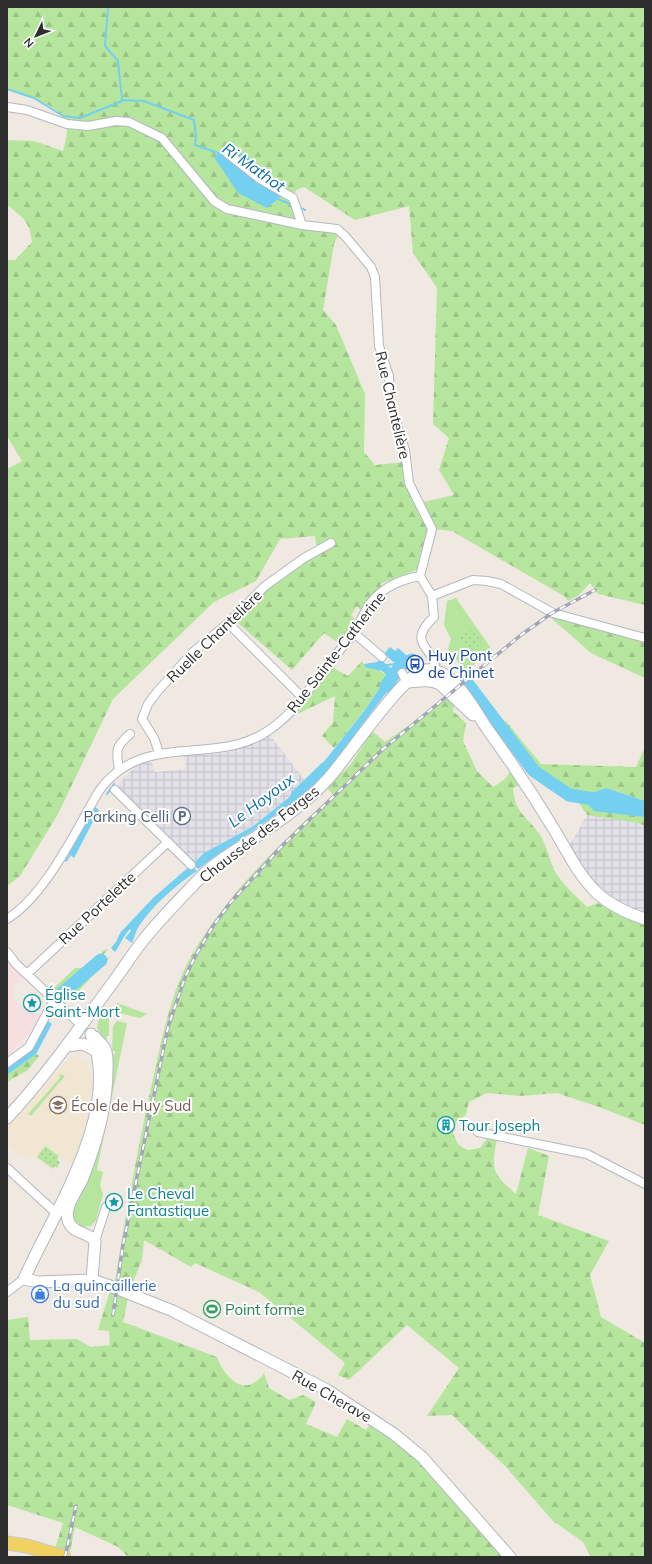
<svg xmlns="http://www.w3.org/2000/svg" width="652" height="1564" font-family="Mulish,sans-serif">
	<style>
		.industrial { fill: url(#industrial-grid) }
		.education { fill: #f0e6d1 }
		.medical { fill: #f5dfe0 }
		.grass { fill: #b6e59e }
		.forest { fill: url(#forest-firs); fill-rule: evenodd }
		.park { fill: url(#park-dots) }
		.water { fill: #75cff0 }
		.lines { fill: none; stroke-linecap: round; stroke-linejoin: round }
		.stream { stroke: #75cff0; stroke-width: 2 }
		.river { stroke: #75cff0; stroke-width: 13 }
		.street-casing { stroke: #b4b7c1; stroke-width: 10 }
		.secondary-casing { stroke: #b4b7c1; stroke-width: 13 }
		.primary-casing { stroke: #c9c9c9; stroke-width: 15 }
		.street { stroke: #fff; stroke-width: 8 }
		.secondary { stroke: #fff; stroke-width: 11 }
		.primary { stroke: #f2d163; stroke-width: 13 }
		.rail-casing { stroke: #a3a6b8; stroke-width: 3.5 }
		.rail { stroke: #fff; stroke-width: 2; stroke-dasharray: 6; stroke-linecap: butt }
		.labels { text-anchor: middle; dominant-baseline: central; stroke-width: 4; stroke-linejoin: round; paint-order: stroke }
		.street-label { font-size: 15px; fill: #2e2e2e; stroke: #fff }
		.transit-label { font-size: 15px; fill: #164399; stroke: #fff; text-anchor: start }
		.service-label { font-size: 15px; fill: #4e5e75; stroke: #fff; text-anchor: end }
		.culture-label { font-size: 15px; fill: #0d838f; stroke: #fff; text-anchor: start }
		.education-label { font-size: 15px; fill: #785e54; stroke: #fff; text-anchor: start }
		.shop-label { font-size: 15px; fill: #366cbe; stroke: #fff; text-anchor: start }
		.leisure-label { font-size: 15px; fill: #27864d; stroke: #fff; text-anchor: start }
		.water-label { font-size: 16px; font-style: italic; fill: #0d6fa3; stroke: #fff }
	</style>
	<defs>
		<pattern id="industrial-grid" width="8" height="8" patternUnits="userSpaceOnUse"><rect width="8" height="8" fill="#e3e1e8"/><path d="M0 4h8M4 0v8" fill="none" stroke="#c3c1c7"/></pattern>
		<pattern id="forest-firs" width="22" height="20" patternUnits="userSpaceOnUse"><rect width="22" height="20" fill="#b6e59e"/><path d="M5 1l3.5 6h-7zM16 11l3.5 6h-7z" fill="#9dc588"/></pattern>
		<pattern id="park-dots" width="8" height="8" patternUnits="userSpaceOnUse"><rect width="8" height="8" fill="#b6e59e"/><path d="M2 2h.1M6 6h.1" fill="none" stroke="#9dc588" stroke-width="1.8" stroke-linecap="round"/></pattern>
	</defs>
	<rect width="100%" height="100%" fill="#efe9e1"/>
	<path class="industrial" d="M 269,734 L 307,783 L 252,827 L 204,853 L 193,864 L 116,786 L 138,764 L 151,760 L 155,772 L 186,769 L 184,755 L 229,752 Z
		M 587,815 L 638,823 L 645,826 L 645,925 L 628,919 L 598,903 L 595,891 L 567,850 Z"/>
	<path class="education" d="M 73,1055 L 79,1058 L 79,1061 L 83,1060 L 86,1062 L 93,1083 L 94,1092 L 89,1095 L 85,1116 L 88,1120 L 74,1166 L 45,1146 L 37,1157 L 34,1154 L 29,1160 L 22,1154 L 19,1157 L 7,1146 L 7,1128 L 62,1065 Z"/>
	<path class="medical" d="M 7,957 L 23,978 L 13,986 L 14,999 L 21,1007 L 40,1015 L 33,1030 L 7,1056 Z"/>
	<path class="grass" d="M 456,598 L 492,650 L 466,671 L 448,649 L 451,639 L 444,625 L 447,601 Z
		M 117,1003 L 147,1014 L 140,1018 L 119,1013 L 115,1008 Z
		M 109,1008 L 109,1036 L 107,1036 L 106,1042 L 97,1028 L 99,1018 Z
		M 117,1021 L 127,1023 L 97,1170 L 103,1172 L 100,1185 L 103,1194 L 96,1220 L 91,1226 L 82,1227 L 73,1219 L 72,1210 L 105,1123 L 111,1099 L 112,1055 L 114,1055 L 115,1051 L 112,1051 L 113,1026 Z
		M 60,1074 L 65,1076 L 31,1116 L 28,1114 L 59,1079 Z"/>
	<path class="forest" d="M 7,7 L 645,7 L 645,605 L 598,594 L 590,583 L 578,596 L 568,601 L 564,596 L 452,531 L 432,529 L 421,571 L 416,570 L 380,584 L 384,590 L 364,614 L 357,606 L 351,615 L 359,624 L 354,633 L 338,643 L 324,633 L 292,670 L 232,618 L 254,599 L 317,550 L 315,536 L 280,539 L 256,581 L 214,602 L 113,699 L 58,814 L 20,876 L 7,886 L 7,469 L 22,461 L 7,436 L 7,260 L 15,260 L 32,242 C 30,222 23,217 7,205 L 7,140 L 34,141 L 63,151 C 65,143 69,130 66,122 C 61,106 23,94 7,89 ZM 304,187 L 355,220 L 409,206 L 413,253 L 437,288 L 433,424 L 449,438 L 439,470 L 454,495 L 419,503 L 406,462 L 375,465 L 364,452 L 365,394 L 336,325 L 323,310 L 334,244 L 340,231 L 302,225 L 293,198 L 296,190 Z
		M 555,614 L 645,638 L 645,678 L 591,653 L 550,617 Z
		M 362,661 L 365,667 L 377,669 L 388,676 L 365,710 L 334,748 L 322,736 L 333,722 L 335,696 L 291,717 L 288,714 L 327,664 L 348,676 Z
		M 450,696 L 455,702 L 453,711 L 466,723 L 463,741 L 477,771 L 493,787 L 505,779 L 512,769 L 521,785 L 513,788 C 515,815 528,816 540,835 C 547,846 549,858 554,870 C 563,885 575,895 587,907 L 598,903 L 628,919 L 645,925 L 645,1125 L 599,1107 L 557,1093 L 520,1096 L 487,1093 L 469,1102 L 466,1115 L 456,1122 L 453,1133 L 458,1144 L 463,1148 L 468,1150 L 480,1148 L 488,1137 L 497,1139 C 491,1170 492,1173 516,1194 L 528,1148 L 549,1156 L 538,1215 L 609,1241 L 590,1275 L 601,1317 L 645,1343 L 645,1557 L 591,1557 L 583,1542 L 553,1521 L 505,1466 L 452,1415 L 427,1416 L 459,1368 L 407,1325 L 349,1380 L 338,1375 L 345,1363 L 259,1292 L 195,1263 L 191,1267 L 144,1240 L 142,1260 L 130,1289 L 115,1281 C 126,1213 138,1146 153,1079 C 162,1038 171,990 193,953 C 229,892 281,842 333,795 L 327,788 L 351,764 L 372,731 L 385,742 Z
		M 505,720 L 541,764 L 636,767 L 645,747 L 645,801 L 606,788 L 581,797 L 645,817 L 645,826 L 638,823 L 587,815 L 579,803 L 534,771 L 506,732 Z
		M 106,949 L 108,950 L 91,966 L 91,971 L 112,955 L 74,996 L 64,998 L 53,989 L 75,968 L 84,968 Z
		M 36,1054 L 39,1056 L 28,1070 L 7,1082 L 7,1075 Z
		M 110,1291 L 128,1298 L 123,1322 L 217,1357 C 222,1371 238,1394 255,1382 C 259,1380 262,1376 264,1373 L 269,1388 L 289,1400 L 303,1395 L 316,1402 L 306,1424 L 337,1437 L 347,1419 L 366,1430 L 373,1420 L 394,1434 L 510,1557 L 128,1557 L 118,1547 L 75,1527 L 69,1557 L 55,1548 L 63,1523 L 7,1505 L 7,1320 L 28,1317 L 30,1340 L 77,1339 L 91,1347 L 110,1345 L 109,1331 L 98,1330 Z"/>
	<path class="park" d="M 472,629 L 482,643 L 470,651 L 460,637 Z
		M 45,1146 L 59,1156 L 57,1160 L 60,1162 L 57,1168 L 54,1166 L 53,1169 L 37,1157 Z"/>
	<path class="water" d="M 230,145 L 254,162 L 285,188 L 278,199 L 267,208 L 238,193 L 214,157 Z
		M 390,647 L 395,651 L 398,648 L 412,660 L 404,671 L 384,654 Z
		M 380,659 L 400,676 C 370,711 346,750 315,784 L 311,778 L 365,710 L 388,676 L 382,671 L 365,667 L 364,664 L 377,662 Z
		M 307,783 L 311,788 C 275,818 235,841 198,869 L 193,864 L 204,853 L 252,827 Z
		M 606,788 L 645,801 L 645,817 L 594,811 L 581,797 Z
		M 94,806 L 99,810 L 74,858 L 68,853 Z
		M 191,865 L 197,871 C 176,885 153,905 139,926 C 136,931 134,938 132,943 L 125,938 L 131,931 L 130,929 C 123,936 121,944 115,952 L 111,948 L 116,942 L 120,933 L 153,898 Z
		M 47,1020 L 52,1024 L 36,1054 L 7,1075 L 7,1068 Z"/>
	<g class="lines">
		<path class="stream" d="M 108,7 L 105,46 L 118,61 L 122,100 L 144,101 L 194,120 L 196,135 L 195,145 L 221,154
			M 7,89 L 34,98 L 63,116 L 80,118 L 122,101
			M 276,198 L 292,205
			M 298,207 L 305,210
			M 386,665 L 397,664
			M 113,786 L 114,784
			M 107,794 L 111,788
			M 66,861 L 71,853"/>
		<path class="river" d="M 467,683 L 534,771 L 569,795 L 599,800
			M 386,686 L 402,664 L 412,660
			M 297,796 L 326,768
			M 60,995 L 101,960"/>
		<g class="street-casing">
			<path id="street" d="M 7,107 L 27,110 L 67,124 L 88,126 L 116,121 L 129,122 L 162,138 L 214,201 L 227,209 L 302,225 L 337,229 L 345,236 L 371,267 L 375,277 L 379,346 L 389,376 L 390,404 L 405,450 L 409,483 L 432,529 L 420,576
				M 227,153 L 260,179 L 293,198 L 302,225
				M 420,576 L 432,596 L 434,617 C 403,646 439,647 435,674
				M 432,596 L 473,580 L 487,581 L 501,584 L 553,613 L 645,638
				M 228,623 L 303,698
				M 354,633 L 382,657
				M 402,673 L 407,683
				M 159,753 L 154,738 L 142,719 L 148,704 L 157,692 L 193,652 L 228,623 L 265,586 L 304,558 L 331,543
				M 119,770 C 116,750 115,747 130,734
				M 115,790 L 191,865
				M 7,919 C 46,895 76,830 99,791 C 144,728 218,769 272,728 C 296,711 310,687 328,664 C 336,654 345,645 353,634 C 359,627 361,618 366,610 C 378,589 397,580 420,576
				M 7,952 L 16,964 L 81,1025
				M 27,974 L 168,842
				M 7,1063 L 29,1047 L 54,1000
				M 478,1132 L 587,1154 L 645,1184
				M 7,1168 L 56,1213
				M 95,1241 L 106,1207
				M 7,1292 L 24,1279"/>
		</g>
		<g class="secondary-casing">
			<path id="secondary" d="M 409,682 C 420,681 429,679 440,684 L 473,715
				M 91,1034 C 124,1110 54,1211 24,1279 L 39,1282 L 92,1280 L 110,1286 L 173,1311 L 327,1390 L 394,1434 L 422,1457 L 510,1557
				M 66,1046 L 83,1044 L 97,1051
				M 7,1118 C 44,1078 76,1033 108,989 C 121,972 132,954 145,938 C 162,917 182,897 201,877 C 214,863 231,853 247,843 C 275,824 304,805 327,780 C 346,760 403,673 425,670 C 453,666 474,710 488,730 C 512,763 534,796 555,831 C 567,851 578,874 595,891 C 609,905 627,913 645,919
				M 92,1280 L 95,1241 C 87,1231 72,1234 68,1220 C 64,1207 77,1191 82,1180 C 96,1145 107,1108 107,1070 C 107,1063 108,1056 105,1049 C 103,1045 98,1041 95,1037"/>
		</g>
		<g class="primary-casing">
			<path id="primary" d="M 7,1543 L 27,1546 L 64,1557"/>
		</g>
		<use href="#street" class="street"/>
		<use href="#secondary" class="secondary"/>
		<use href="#primary" class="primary"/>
		<g class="rail-casing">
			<path id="rail" d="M 113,1315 L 123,1245 L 168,1027 L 186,975 L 196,955 L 213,926 L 231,902 L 281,847 L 382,750 L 521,635 L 552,613 L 595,590
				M 65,1557 L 76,1506"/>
		</g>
		<use href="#rail" class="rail"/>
	</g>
	<defs>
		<g id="bus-ring" transform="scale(0.9)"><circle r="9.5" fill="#fff" stroke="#1a4fb4" stroke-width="1.5"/><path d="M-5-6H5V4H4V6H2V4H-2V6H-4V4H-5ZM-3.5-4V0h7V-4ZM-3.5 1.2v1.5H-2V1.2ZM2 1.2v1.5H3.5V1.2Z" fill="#1a4fb4"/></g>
		<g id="parking-ring" transform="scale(0.9)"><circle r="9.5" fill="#fff" stroke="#5c6f8a" stroke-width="1.5"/><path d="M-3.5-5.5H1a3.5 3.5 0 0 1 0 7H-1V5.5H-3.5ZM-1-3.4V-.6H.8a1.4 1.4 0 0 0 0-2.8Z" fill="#5c6f8a"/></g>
		<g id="sight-ring" transform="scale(0.9)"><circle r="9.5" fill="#fff" stroke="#0f9aa8" stroke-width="1.5"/><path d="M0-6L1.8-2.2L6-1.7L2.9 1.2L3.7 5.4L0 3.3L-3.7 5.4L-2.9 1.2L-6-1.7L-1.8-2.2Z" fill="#0f9aa8"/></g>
		<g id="school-ring" transform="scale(0.9)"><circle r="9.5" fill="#fff" stroke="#8d6e63" stroke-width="1.5"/><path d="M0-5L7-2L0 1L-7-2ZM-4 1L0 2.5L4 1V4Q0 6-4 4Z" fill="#8d6e63"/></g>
		<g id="building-ring" transform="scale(0.9)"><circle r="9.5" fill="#fff" stroke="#0f9aa8" stroke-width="1.5"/><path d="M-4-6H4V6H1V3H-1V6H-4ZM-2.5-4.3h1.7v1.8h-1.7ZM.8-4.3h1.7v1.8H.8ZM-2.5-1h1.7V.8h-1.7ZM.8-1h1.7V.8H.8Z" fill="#0f9aa8"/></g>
		<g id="shop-ring" transform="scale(0.9)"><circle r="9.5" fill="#fff" stroke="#3f7fe0" stroke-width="1.5"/><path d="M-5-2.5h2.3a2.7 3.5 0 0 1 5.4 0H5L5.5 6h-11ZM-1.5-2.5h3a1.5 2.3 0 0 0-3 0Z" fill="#3f7fe0"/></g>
		<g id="stadium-ring" transform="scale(0.9)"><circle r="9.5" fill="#fff" stroke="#2e9e5b" stroke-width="1.5"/><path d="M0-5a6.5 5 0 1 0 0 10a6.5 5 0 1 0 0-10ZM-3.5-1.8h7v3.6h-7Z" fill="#2e9e5b"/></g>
	</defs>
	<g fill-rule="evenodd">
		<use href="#bus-ring" x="415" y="664"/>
		<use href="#parking-ring" x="182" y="816"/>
		<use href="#sight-ring" x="32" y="1003"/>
		<use href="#school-ring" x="58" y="1105"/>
		<use href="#building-ring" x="446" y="1125"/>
		<use href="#sight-ring" x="114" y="1202"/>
		<use href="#shop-ring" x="40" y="1294"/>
		<use href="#stadium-ring" x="212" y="1309"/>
	</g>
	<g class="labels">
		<g class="street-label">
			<text transform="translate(393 405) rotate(77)">Rue Chantelière</text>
			<text transform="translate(214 636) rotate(-44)">Ruelle Chantelière</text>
			<text transform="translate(336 652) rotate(-52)">Rue Sainte-Catherine</text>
			<text transform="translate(259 834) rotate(-38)">Chaussée des Forges</text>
			<text transform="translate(97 908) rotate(-43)">Rue Portelette</text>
			<text transform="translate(332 1396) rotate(30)">Rue Cherave</text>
		</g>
		<g class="transit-label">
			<text x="428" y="655">Huy Pont<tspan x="428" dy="17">de Chinet</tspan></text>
		</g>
		<g class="service-label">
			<text x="169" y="816">Parking Celli</text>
		</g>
		<g class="culture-label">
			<text x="45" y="994">Église<tspan x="45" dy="17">Saint-Mort</tspan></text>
			<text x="459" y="1125">Tour Joseph</text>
			<text x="127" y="1193">Le Cheval<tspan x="127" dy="17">Fantastique</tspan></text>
		</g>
		<g class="education-label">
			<text x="71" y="1105">École de Huy Sud</text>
		</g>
		<g class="shop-label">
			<text x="53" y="1285">La quincaillerie<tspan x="53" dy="17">du sud</tspan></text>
		</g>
		<g class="leisure-label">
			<text x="225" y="1309">Point forme</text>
		</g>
		<g class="water-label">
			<text transform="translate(254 167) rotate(35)">Ri Mathot</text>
			<text transform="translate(261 800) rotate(-37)">Le Hoyoux</text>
		</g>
	</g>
	<rect width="652" height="1564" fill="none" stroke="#2e2e2e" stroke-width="16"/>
	<g transform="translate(36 36) rotate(227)" stroke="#ffffff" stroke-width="3" paint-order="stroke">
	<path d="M0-3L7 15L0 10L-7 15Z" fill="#2e2e2e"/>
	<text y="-6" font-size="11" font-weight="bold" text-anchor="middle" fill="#2e2e2e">N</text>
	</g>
</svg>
